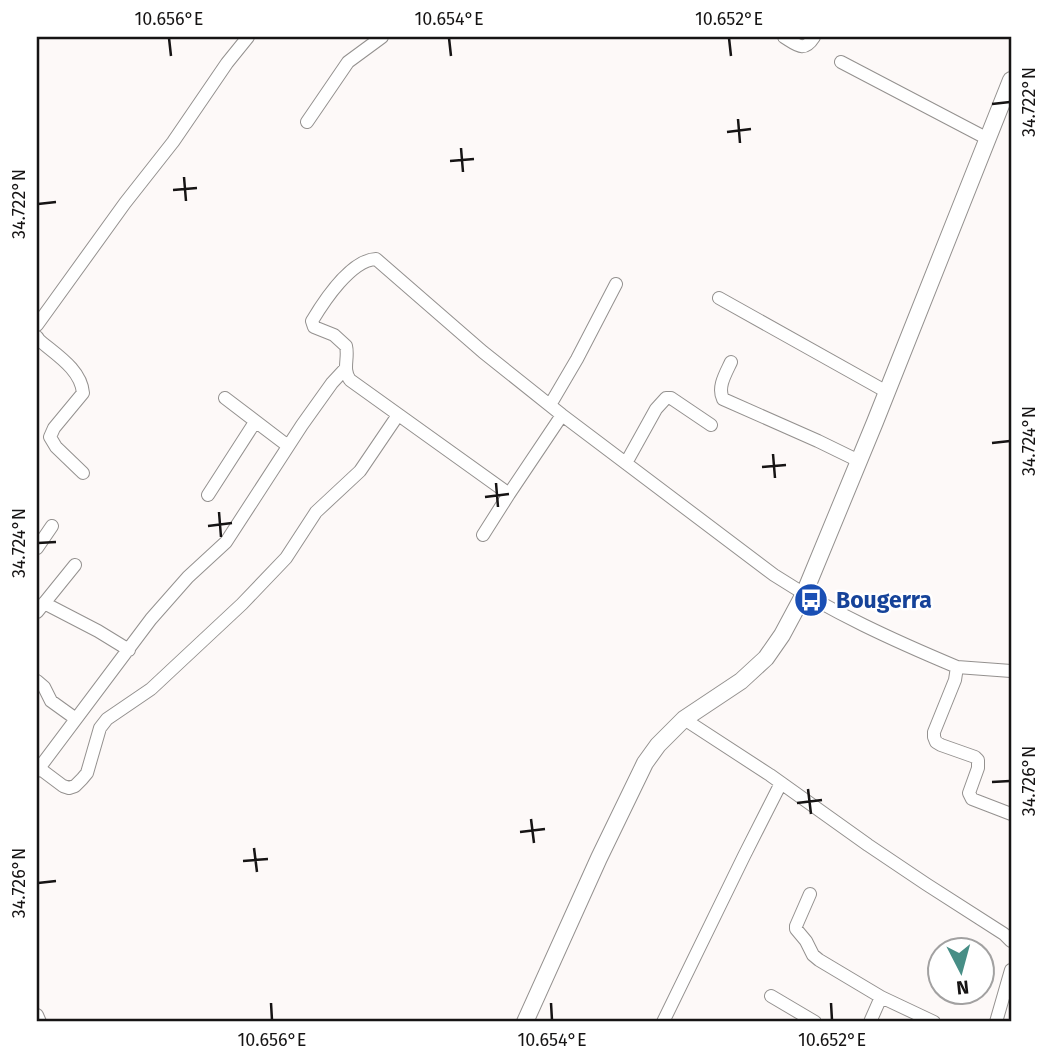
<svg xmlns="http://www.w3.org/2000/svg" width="1048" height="1059" font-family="'Fira Sans',sans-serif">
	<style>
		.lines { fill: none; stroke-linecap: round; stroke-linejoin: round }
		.minor-casing { stroke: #94918f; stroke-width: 14 }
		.major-casing { stroke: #94918f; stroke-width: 18 }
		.minor { stroke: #fff; stroke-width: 12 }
		.major { stroke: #fff; stroke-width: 16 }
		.ticks { fill: none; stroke: #161414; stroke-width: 2.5 }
		.labels { text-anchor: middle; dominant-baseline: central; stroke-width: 5; stroke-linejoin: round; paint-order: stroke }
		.transit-label { font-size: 23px; font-weight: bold; fill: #164399; stroke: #fff; text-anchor: start }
		.neatline { fill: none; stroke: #161414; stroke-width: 2.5 }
		.ticks-label { font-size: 18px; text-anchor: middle; fill: #161414 }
	</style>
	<rect width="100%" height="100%" fill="#fdf9f8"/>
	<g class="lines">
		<g class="minor-casing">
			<path id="minor" d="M 784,37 C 797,45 804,53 814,37
				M 841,62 L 988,139
				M 307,122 L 348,62 L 382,37
				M 719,298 L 887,392
				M 37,325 L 125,203 L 173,142 L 227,63 L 248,37
				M 37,337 L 39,340 C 55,354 81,369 83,393 L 54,428 L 50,437 L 56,447 L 83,473
				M 731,362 C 726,373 717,387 723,399 L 818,441 L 859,461
				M 225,398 L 288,446
				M 550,405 L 577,359 L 616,284
				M 562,415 L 509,494 L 350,380 C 342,369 349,358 346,346 L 334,335 L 314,327 L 312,321 C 324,301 351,260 376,259 L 483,352 L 562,415 L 774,575 C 831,612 895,641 957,667 L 955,680 L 934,732 L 934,737 L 936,742 L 941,745 L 975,757 L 978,760 L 978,768 L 969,793 L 972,799 L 1011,814
				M 626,463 L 656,409 L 666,398 L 671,398 L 711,425
				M 208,495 L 255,422
				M 483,535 L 509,494
				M 37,548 L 52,526
				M 44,603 L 98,631 L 129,650
				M 37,612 L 75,565
				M 957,667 L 1011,671
				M 37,681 L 44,687 L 51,701 L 76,719
				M 684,719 L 770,775 L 868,845 L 926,884 L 1004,934 L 1011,941
				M 39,768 L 63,786 L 69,788 L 75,786 L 82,779 L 87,773 L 100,728 L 107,719 L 151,689 L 242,604 L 286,558 L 316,512 L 360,471 L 398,415
				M 37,771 L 151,619 L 188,577 L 226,542 L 302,425 L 332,383 L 345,369
				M 810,894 L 796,926 L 796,929 L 806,941 L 813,955 L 819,960 L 881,997
				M 771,996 L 815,1022
				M 37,1015 L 40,1022
				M 663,1022 L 744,856 L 781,783
				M 870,1022 L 881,997 L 934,1022
				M 996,1022 L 1011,970"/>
		</g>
		<g class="major-casing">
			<path id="major" d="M 525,1022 L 599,858 L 645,763 L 658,745 L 684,719 L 741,681 L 766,658 L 782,635 L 804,594 L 875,422 L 1011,80"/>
		</g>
		<use href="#minor" class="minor"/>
		<use href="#major" class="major"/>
	</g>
	<path class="ticks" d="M 169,38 L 171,56M 449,38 L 451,56M 729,38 L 731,56M 992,104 L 1010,102M 738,119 L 740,143M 727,132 L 751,129M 461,148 L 463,172M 450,161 L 474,159M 184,177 L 186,201M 173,190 L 197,188M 38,204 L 56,202M 992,443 L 1010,441M 773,454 L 775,478M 762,467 L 786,465M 496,483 L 498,507M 485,497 L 509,494M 219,512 L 221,537M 208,526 L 232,523M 38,543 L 56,542M 992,782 L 1010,781M 808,789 L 811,814M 797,803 L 822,800M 531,819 L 534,843M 520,832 L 545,829M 254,848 L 257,872M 243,861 L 268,859M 38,883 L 56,881M 271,1003 L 272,1020M 551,1003 L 552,1020M 831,1003 L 832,1020"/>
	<defs>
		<g id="bus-disc" transform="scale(1.75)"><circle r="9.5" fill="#1a4fb4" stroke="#fff"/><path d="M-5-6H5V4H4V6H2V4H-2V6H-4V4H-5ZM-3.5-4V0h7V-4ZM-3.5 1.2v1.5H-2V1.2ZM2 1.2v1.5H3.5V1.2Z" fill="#fff"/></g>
	</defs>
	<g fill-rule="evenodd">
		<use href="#bus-disc" x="811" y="600"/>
	</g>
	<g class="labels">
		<g class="transit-label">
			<text x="836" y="600">Bougerra</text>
		</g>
	</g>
	<rect width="1048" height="1059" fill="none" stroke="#ffffff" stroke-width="77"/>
	<g transform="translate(961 971) rotate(174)"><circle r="33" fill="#ffffff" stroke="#a2a1a1" stroke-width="2"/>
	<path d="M0-5L12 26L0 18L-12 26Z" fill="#478e86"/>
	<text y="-10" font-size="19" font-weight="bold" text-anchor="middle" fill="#161414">N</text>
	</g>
	<rect x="38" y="38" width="972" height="982" class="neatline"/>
	<g class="ticks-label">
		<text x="169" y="25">10.656°E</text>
		<text x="449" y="25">10.654°E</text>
		<text x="729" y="25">10.652°E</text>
		<text transform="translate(1029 102) rotate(-90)" y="6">34.722°N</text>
		<text transform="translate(19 204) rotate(-90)" y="6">34.722°N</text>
		<text transform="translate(1029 441) rotate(-90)" y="6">34.724°N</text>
		<text transform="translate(19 543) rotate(-90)" y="6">34.724°N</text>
		<text transform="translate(1029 781) rotate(-90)" y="6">34.726°N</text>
		<text transform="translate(19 883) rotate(-90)" y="6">34.726°N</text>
		<text x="272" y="1046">10.656°E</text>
		<text x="552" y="1046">10.654°E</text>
		<text x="832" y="1046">10.652°E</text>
	</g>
</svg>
